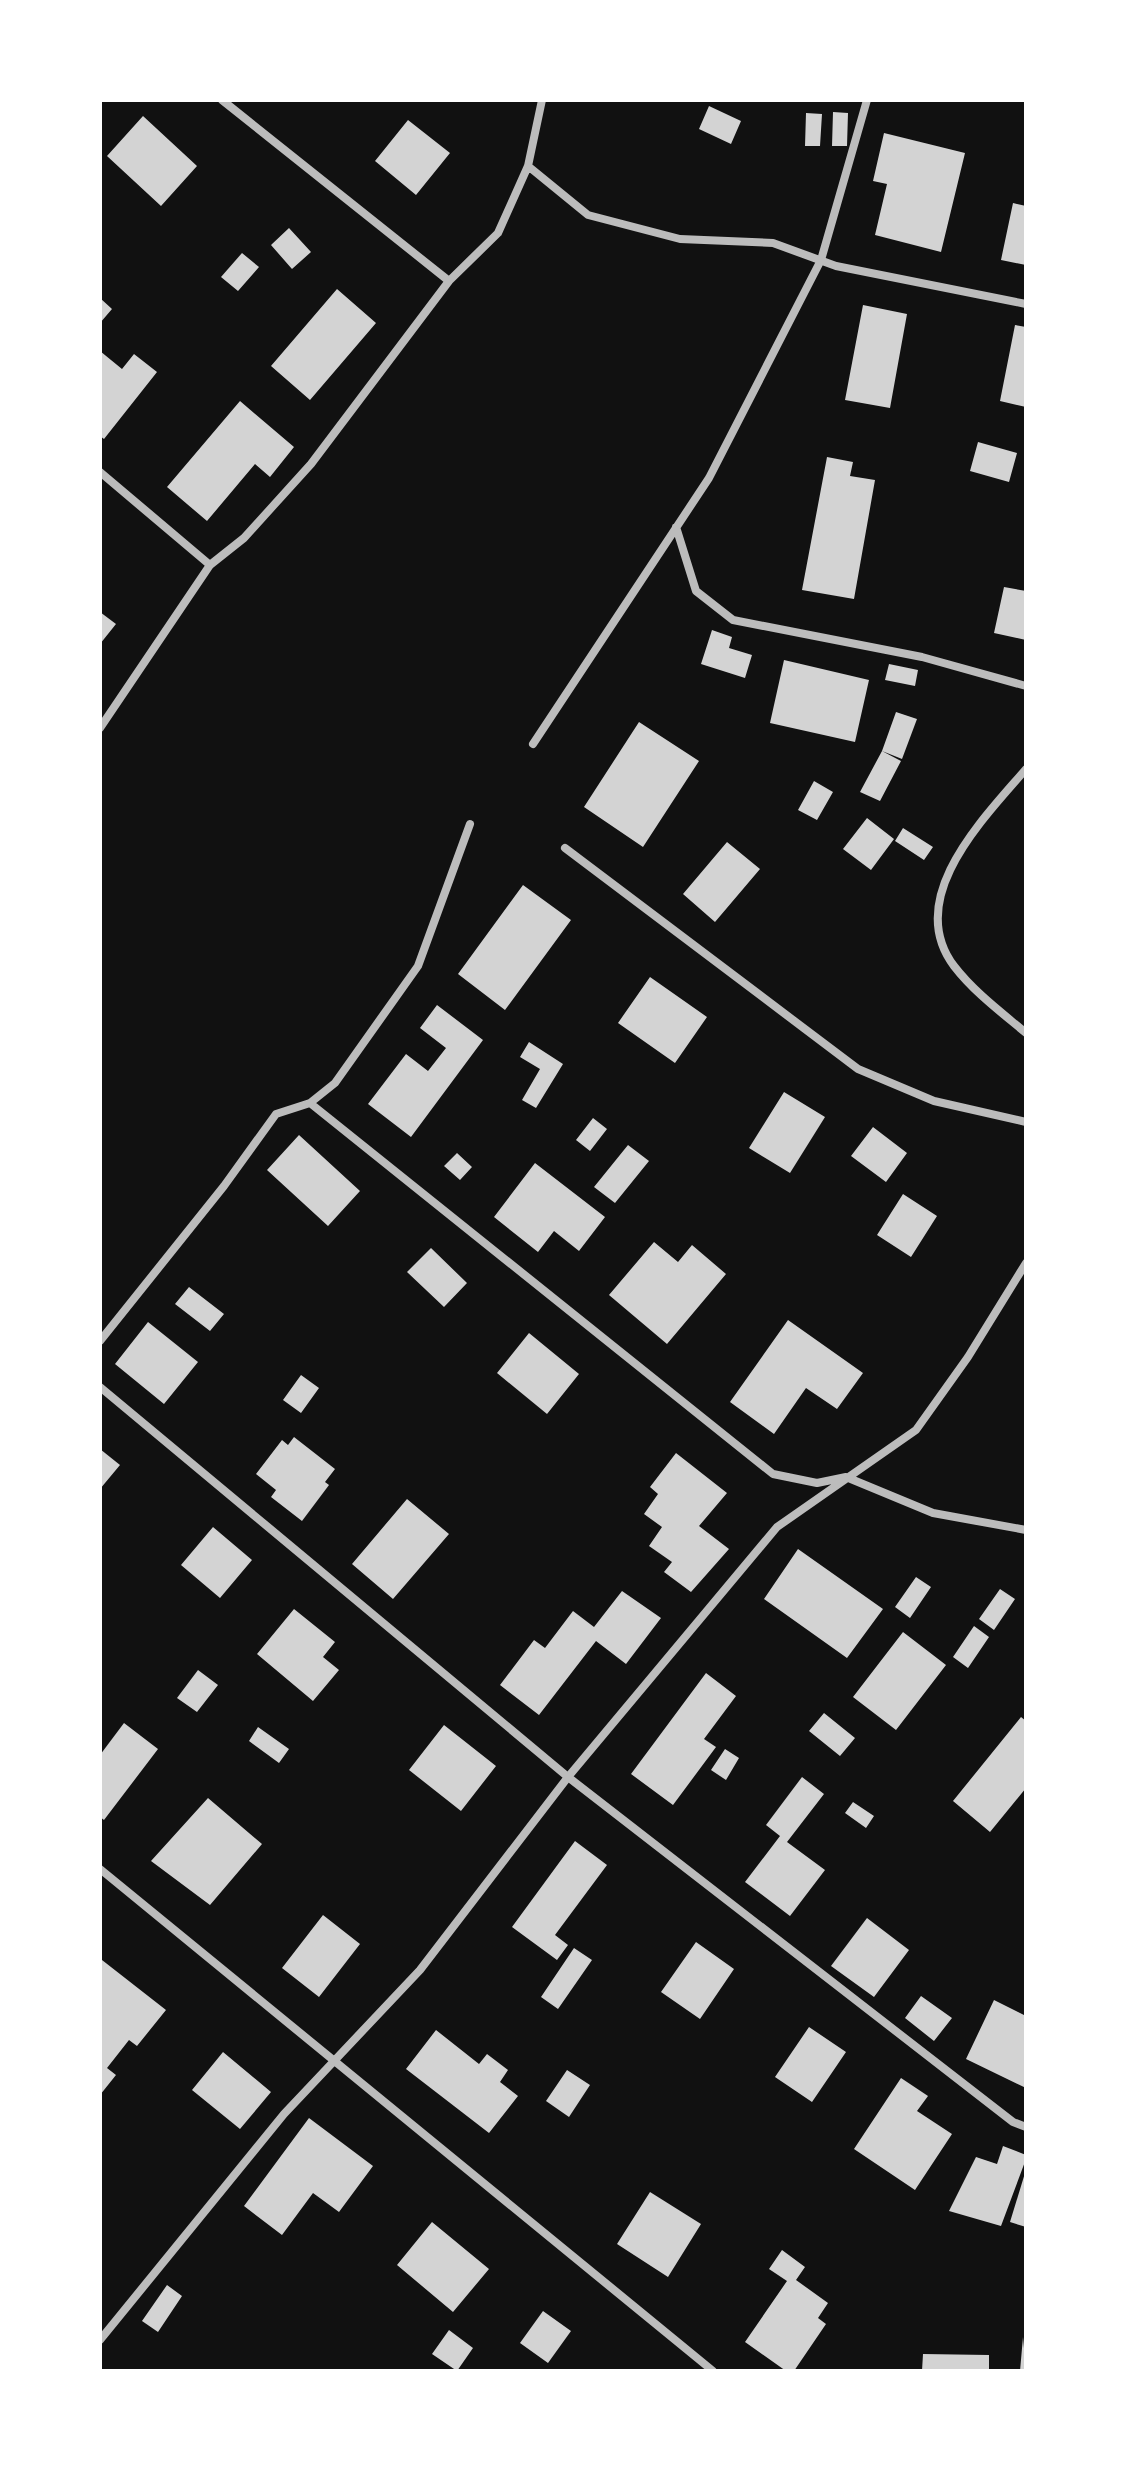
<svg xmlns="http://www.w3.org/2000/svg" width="1126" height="2471" font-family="Merriweather,serif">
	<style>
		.building { fill: #d3d3d3 }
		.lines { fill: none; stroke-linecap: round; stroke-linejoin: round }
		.minor { stroke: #bcbcbc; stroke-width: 8 }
	</style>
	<rect width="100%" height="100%" fill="#111"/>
	<path class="building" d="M 709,106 L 741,121 L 731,144 L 699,129 Z
		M 833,112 L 848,113 L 847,146 L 832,146 Z
		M 806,113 L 822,114 L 820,146 L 805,146 Z
		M 143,116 L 197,166 L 161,206 L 107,156 Z
		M 408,120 L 450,153 L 416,195 L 375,161 Z
		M 884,133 L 965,153 L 941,252 L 875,235 L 887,184 L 873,181 Z
		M 1013,203 L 1026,206 L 1026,265 L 1001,260 Z
		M 289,228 L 311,252 L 292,269 L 271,245 Z
		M 242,253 L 259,267 L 238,291 L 221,277 Z
		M 337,289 L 376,323 L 310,400 L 271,366 Z
		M 100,298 L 112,309 L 100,323 Z
		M 863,305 L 907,314 L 890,408 L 845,400 Z
		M 1015,325 L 1026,327 L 1026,407 L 1000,401 Z
		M 100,351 L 122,369 L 134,354 L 157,372 L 104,439 L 100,436 Z
		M 240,401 L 294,447 L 270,477 L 255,464 L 207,521 L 167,487 Z
		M 978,442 L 1017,453 L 1009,482 L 970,471 Z
		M 827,457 L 853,462 L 850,476 L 875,480 L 854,599 L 802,590 Z
		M 1004,587 L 1026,591 L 1026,640 L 994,633 Z
		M 100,612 L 116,624 L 100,644 Z
		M 712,630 L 732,637 L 729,648 L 752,655 L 745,678 L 701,664 Z
		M 784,660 L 869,680 L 855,742 L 770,723 Z
		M 889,664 L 918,670 L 915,686 L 885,680 Z
		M 896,712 L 917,719 L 902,759 L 882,751 L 901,761 L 880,801 L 860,792 L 882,751 Z
		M 639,722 L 699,761 L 643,847 L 584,807 Z
		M 814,781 L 833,792 L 817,820 L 798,810 Z
		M 867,818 L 894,839 L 871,870 L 843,849 Z
		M 903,828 L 933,847 L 924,860 L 895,841 Z
		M 727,842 L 760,869 L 715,922 L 683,894 Z
		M 523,885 L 571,920 L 505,1010 L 458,974 Z
		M 650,977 L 707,1017 L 675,1063 L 618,1023 Z
		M 437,1005 L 483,1040 L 411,1137 L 368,1104 L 406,1054 L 428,1071 L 446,1048 L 420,1028 Z
		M 529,1042 L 563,1064 L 536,1108 L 522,1100 L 540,1069 L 520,1057 Z
		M 784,1092 L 825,1117 L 790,1173 L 749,1148 Z
		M 593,1118 L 607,1129 L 590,1151 L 576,1140 Z
		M 873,1127 L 907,1153 L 886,1182 L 851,1156 Z
		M 299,1135 L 360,1191 L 328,1226 L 267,1170 Z
		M 628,1145 L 649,1161 L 615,1203 L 594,1187 Z
		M 457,1153 L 472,1167 L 460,1180 L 444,1166 Z
		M 535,1163 L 605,1217 L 579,1251 L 554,1231 L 538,1252 L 494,1217 Z
		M 903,1194 L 937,1216 L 911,1257 L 877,1235 Z
		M 654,1242 L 678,1262 L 692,1245 L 726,1274 L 667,1344 L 609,1295 Z
		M 431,1248 L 467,1283 L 444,1307 L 407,1272 Z
		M 189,1287 L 224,1314 L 210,1331 L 175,1304 Z
		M 788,1320 L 863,1373 L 837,1409 L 806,1388 L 774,1434 L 730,1402 Z
		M 148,1322 L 198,1362 L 164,1404 L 115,1364 Z
		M 529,1333 L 579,1374 L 547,1414 L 497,1373 Z
		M 301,1375 L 319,1388 L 301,1413 L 283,1400 Z
		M 294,1437 L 335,1469 L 325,1482 L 329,1485 L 302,1521 L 271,1497 L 276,1490 L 256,1474 L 282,1440 L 288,1445 Z
		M 100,1449 L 120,1465 L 100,1489 Z
		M 676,1453 L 727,1493 L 699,1526 L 729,1549 L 691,1592 L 664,1572 L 672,1562 L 649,1546 L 662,1527 L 644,1514 L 658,1494 L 650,1487 Z
		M 407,1499 L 449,1534 L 393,1599 L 352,1564 Z
		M 213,1527 L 252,1560 L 220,1598 L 181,1565 Z
		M 798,1549 L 883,1609 L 847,1658 L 764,1599 Z
		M 916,1577 L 931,1587 L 910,1618 L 895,1607 Z
		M 1000,1589 L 1015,1599 L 994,1630 L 979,1619 Z
		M 622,1591 L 661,1618 L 626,1664 L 596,1641 L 539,1715 L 500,1685 L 534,1640 L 545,1648 L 573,1611 L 594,1627 Z
		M 294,1609 L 335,1642 L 323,1657 L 339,1670 L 313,1701 L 257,1654 Z
		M 974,1626 L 989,1637 L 968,1668 L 953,1657 Z
		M 903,1632 L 946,1665 L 896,1730 L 853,1697 Z
		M 198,1670 L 218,1685 L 197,1712 L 177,1698 Z
		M 706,1673 L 736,1696 L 704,1739 L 716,1747 L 673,1805 L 631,1774 Z
		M 824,1713 L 855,1738 L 840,1756 L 809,1731 Z
		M 1021,1717 L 1026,1721 L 1026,1788 L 990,1832 L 953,1801 Z
		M 124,1723 L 158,1749 L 104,1820 L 100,1817 L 100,1755 Z
		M 444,1725 L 496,1766 L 461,1811 L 409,1770 Z
		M 258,1727 L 289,1749 L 279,1763 L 249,1741 Z
		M 725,1749 L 739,1758 L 726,1780 L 711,1770 Z
		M 802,1777 L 824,1794 L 787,1842 L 825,1870 L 790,1916 L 745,1882 L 780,1836 L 766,1825 Z
		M 208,1798 L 262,1844 L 210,1905 L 151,1861 Z
		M 853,1802 L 874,1816 L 866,1828 L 845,1813 Z
		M 575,1841 L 607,1865 L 555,1935 L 568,1945 L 557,1960 L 512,1927 Z
		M 323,1915 L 360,1944 L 319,1997 L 282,1968 Z
		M 867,1918 L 909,1950 L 874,1997 L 831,1966 Z
		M 696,1942 L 734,1969 L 700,2019 L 661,1992 Z
		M 574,1948 L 592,1960 L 558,2009 L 541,1997 Z
		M 102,1960 L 166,2010 L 137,2046 L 129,2040 L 107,2068 L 116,2075 L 100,2095 Z
		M 921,1996 L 952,2018 L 934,2041 L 905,2018 Z
		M 994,2000 L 1026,2016 L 1026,2088 L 966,2059 Z
		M 809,2027 L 846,2052 L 812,2102 L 775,2077 Z
		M 436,2030 L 479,2064 L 487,2054 L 508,2070 L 500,2082 L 518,2096 L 489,2133 L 406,2069 Z
		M 223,2052 L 271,2092 L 240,2129 L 192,2090 Z
		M 567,2070 L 590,2085 L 569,2117 L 546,2101 Z
		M 901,2078 L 928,2096 L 917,2111 L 952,2134 L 915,2190 L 854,2149 Z
		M 309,2118 L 373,2166 L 339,2212 L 313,2193 L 282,2235 L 244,2206 Z
		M 1003,2146 L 1026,2155 L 1026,2159 L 1001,2226 L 949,2211 L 976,2157 L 997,2164 Z
		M 1025,2173 L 1026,2174 L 1026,2227 L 1010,2222 Z
		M 650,2192 L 701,2224 L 668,2277 L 617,2244 Z
		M 432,2222 L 489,2269 L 453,2312 L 397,2265 Z
		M 782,2250 L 805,2267 L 796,2280 L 828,2303 L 818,2318 L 826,2324 L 794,2371 L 786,2371 L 745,2342 L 787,2281 L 769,2269 Z
		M 167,2285 L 182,2296 L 158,2332 L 142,2321 Z
		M 543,2311 L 571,2331 L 548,2363 L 520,2343 Z
		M 449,2330 L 473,2348 L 457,2371 L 432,2354 Z
		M 1023,2337 L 1026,2371 L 1020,2371 Z
		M 923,2354 L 989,2355 L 989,2371 L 922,2371 Z"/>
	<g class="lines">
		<path class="minor" d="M 222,100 L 449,281
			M 528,166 L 588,215 L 680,239 L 773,243 L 836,266 L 1026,304
			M 100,472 L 210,565
			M 676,527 L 696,591 L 733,620 L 922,657 L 1026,686
			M 100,728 L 210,565 L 244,538 L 311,464 L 449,281 L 498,233 L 528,166 L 542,100
			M 533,744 L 709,478 L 821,260 L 867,100
			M 1026,769 C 984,818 903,898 954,966 C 974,992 1001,1012 1026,1033
			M 565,848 L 858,1069 L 934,1101 L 1026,1122
			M 310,1103 L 773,1474 L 817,1483 L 846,1477 L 933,1513 L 1026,1530
			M 100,1341 L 224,1186 L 276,1114 L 310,1103 L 335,1083 L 418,966 L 470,824
			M 100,1387 L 568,1777 L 1013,2122 L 1026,2127
			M 100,1869 L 713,2371
			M 100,2340 L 284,2114 L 420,1970 L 568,1777 L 777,1527 L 916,1430 L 968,1357 L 1026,1263"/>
	</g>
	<rect width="1126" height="2471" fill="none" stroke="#ffffff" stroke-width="204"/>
</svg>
